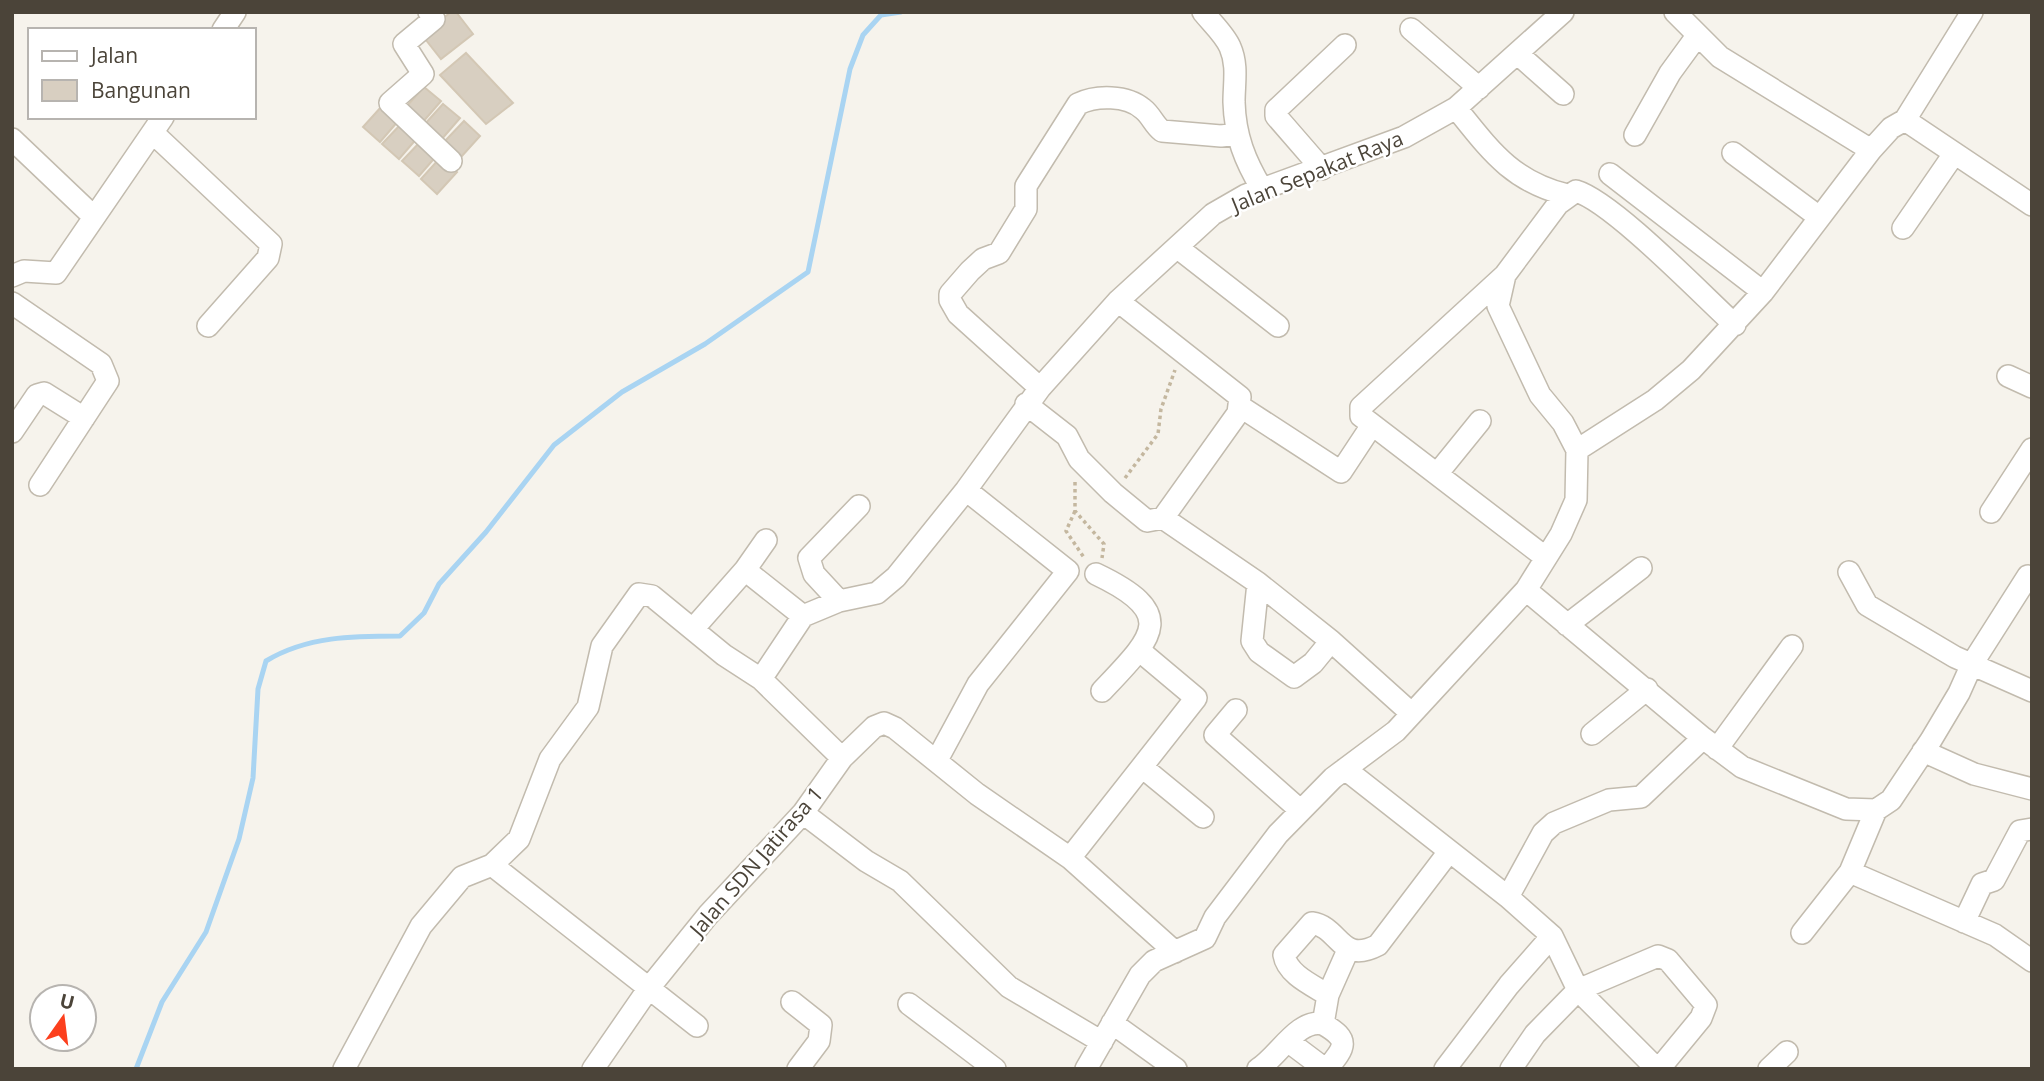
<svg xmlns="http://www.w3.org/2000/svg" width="2044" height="1081" font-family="'Open Sans',sans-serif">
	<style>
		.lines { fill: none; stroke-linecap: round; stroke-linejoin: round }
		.stream { stroke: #a9d4f2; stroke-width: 5 }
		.building { fill: #d8cfc1; stroke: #d3c7b4; stroke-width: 2 }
		.minor-casing { stroke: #c2bbae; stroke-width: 24 }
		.path { stroke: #c4b79f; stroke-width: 3.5; stroke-dasharray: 3.5 3.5; stroke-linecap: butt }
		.minor { stroke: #fff; stroke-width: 21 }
		.labels { text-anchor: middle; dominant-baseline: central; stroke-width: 5; stroke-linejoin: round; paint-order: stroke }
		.street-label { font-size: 21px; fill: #4b4439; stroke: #fff }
	</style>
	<rect width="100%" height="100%" fill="#f6f3ec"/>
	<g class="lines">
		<path class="stream" d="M 136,1069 L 162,1002 L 206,932 L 239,839 L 253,778 L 258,689 L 266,661 C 307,636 354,636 400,636 L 424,613 L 439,584 L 486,532 L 554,445 L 622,392 L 705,344 L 808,272 L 850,69 L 863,35 L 881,15 L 901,12"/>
	</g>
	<path class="building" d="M 451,12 L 456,12 L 473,34 L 441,59 L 422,35 Z
		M 466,53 L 513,103 L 486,124 L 440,75 Z
		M 424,87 L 441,101 L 422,123 L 405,108 Z
		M 443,104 L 460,118 L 441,140 L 424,125 Z
		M 382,106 L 399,120 L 380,142 L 363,127 Z
		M 464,121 L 480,136 L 461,157 L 444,142 Z
		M 402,123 L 418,137 L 399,159 L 382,144 Z
		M 422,140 L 438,154 L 419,176 L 402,161 Z
		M 440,158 L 457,172 L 437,194 L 421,179 Z"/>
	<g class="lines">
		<g class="minor-casing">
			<path id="minor" d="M 429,12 L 434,19 L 404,44 L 423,74 L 390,103 L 451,161
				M 1203,12 C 1212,23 1225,35 1230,47 C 1238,65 1234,83 1234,102 C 1235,136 1245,161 1262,189
				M 1675,12 L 1720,57 L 1871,150
				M 1411,29 L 1479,88
				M 223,30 L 235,12
				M 1519,55 L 1563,94
				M 1456,108 C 1490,150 1511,181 1567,195
				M 1905,120 L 2032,205
				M 153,133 L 271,244 L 268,258 L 208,326
				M 1635,135 L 1670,73 L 1697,36
				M 12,139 L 94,217
				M 1733,153 L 1819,217
				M 1322,169 L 1276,116 L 1276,110 L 1345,45
				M 1610,174 L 1763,292
				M 1903,228 L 1954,154
				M 1178,248 L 1278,326
				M 1505,275 L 1361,407 L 1361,416 L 1545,557
				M 12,276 L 24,271 L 56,273 L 163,117
				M 1118,301 L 1240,397 L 1238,413 L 1163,518
				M 12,303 L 101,364 L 108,381 L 40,485
				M 2008,376 L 2032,387
				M 1040,388 L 958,314 L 950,300 L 950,294 L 970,271 L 983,259 L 999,253 L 1026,209 L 1026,186 L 1078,104 C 1096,95 1127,95 1143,109 C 1151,115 1154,125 1162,131 L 1221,136 L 1238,134
				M 1026,404 L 1067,436 L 1079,459 L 1113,493 L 1147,521 L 1163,518 L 1258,583 L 1331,641 L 1313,663 L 1294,677 L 1259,652 L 1252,641 L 1258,583
				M 1241,407 L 1341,472 L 1372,425
				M 12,432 L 37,395 L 44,393 L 84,418
				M 1577,450 L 1655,400 L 1691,370 L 1763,292 L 1871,150 L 1891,128 L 1905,120 L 1972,12
				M 1437,474 L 1480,421
				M 1991,512 L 2032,449
				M 745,570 L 803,616
				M 1849,572 L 1867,605 L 1955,657 L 2032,691
				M 1096,574 C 1180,614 1153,637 1102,691
				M 1526,590 L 1703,738 L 1742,767 L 1846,809 L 1876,810 L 1891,800 L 1931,740 L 1959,693 L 1972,664 L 2028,576
				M 839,601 L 814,574 L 809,558 L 859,506
				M 1567,625 L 1641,568
				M 693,629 L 745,570 L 766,540
				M 1331,641 L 1411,713
				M 1236,710 L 1215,735 L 1300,810
				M 1592,734 L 1647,689
				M 1717,749 L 1792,646
				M 1923,751 L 1974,774 L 2032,789
				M 842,758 L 874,727 L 884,723 L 895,728 L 977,794 L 1070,858 L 1175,952
				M 937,760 L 978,684 L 1068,571 L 966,490
				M 1142,767 L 1203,817
				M 1345,769 L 1508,897 L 1552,936 L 1578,990 L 1657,1069
				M 803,813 L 866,861 L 900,881 L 1009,987 L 1102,1042
				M 1070,858 L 1196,698 L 1140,651
				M 492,865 L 519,839 L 550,759 L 588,707 L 602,646 L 639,594 L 652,596 L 724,655 L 761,679
				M 1850,872 L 1995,935 L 2032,961
				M 1508,897 L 1543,833 L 1554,823 L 1609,800 L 1641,797 L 1703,738
				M 1964,922 L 1982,884 L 1994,880 L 2020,831 L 2032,829
				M 1802,933 L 1850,872 L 1876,810
				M 1328,995 L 1348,950
				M 792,1002 L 821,1025 L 819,1041 L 798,1069
				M 909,1004 L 995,1069
				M 1112,1023 L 1176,1069
				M 1323,1024 C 1351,1040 1345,1047 1327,1069
				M 1289,1042 L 1325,1069
				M 344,1069 L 421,926 L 462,877 L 492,865 L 697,1026
				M 593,1069 L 649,988 L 708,915 L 803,813 L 842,758 L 761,679 L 803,616 L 839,601 L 877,593 L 896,577 L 966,490 L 1040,388 L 1118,301 L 1213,214 L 1246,195 L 1404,137 L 1456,108 L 1563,12
				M 1086,1069 L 1140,975 L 1154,961 L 1205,938 L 1215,917 L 1278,834 L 1333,778 L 1396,731 L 1526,590 L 1561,534 L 1576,500 L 1577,450 L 1563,423 L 1540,395 L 1498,306 L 1505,275 L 1558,204 L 1576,191 C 1613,202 1702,295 1735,325
				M 1258,1069 C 1278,1057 1298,1018 1323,1024 L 1328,995 C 1312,985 1287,974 1284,955 L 1312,923 C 1340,927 1340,965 1378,945 L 1448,853
				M 1445,1069 L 1509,985 L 1552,936
				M 1511,1069 L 1535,1034 L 1578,990 L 1658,956 L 1668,960 L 1706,1005 L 1701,1018 L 1659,1069
				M 1769,1069 L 1787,1052"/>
		</g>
		<path class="path" d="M 1125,478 L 1158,434 L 1161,409 L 1175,370
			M 1075,482 L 1075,511 L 1104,544 L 1102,558
			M 1075,511 L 1066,531 L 1085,559"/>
		<use href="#minor" class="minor"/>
	</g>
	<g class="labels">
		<g class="street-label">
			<text transform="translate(1317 171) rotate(-22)">Jalan Sepakat Raya</text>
			<text transform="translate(756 861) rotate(-49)">Jalan SDN Jatirasa 1</text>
		</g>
	</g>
	<rect width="2044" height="1081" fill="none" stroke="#4b4439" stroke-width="28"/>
	<rect x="28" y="28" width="228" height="91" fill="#ffffff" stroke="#b7b4b0" stroke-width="2"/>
	<rect x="42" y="51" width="35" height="10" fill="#ffffff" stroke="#b7b4b0" stroke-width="2"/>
	<text x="91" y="63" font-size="21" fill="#4b4439">Jalan</text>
	<rect x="42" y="80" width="35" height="21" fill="#d8cfc1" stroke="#b7b4b0" stroke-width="2"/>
	<text x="91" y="98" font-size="21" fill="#4b4439">Bangunan</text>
	<g transform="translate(63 1018) rotate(14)"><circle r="33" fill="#ffffff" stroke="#b7b4b0" stroke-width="2"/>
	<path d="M0-5L12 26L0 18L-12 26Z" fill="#fc3f1d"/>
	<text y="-10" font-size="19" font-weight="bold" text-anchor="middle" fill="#4b4439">U</text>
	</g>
</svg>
